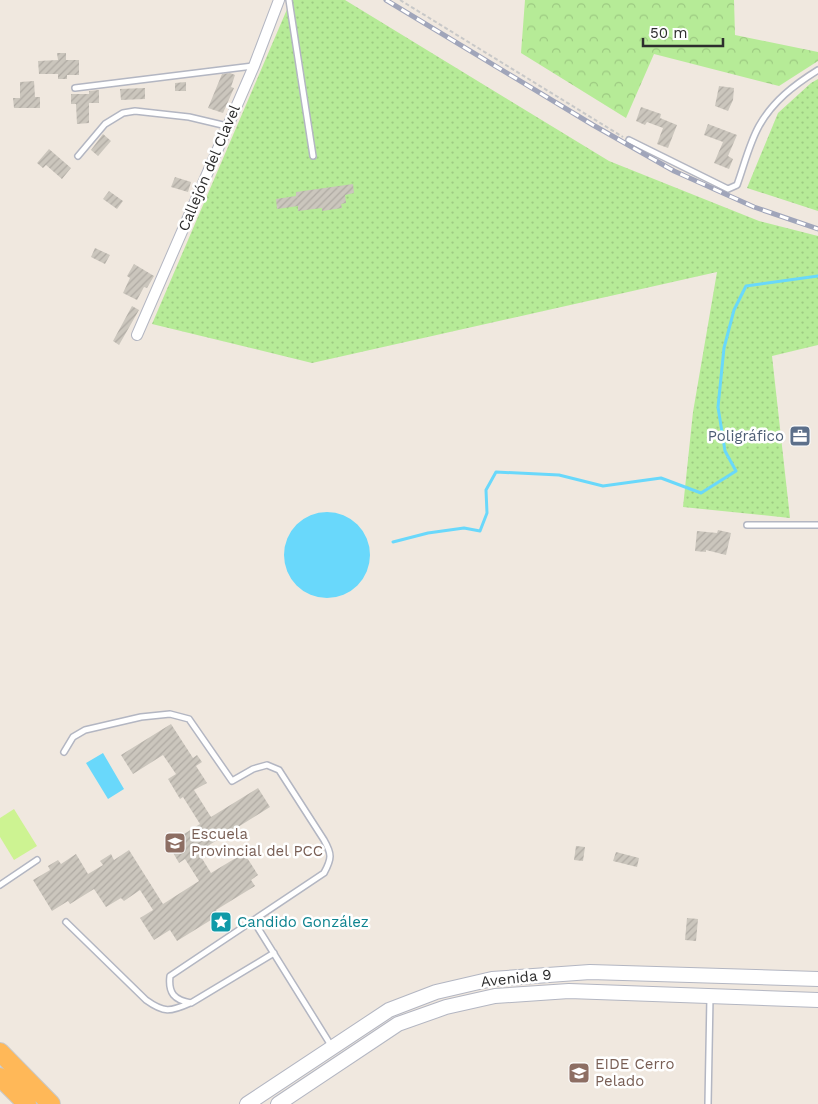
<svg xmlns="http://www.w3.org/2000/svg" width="818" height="1104" font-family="'Work Sans',sans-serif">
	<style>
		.grass { fill: url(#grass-dots) }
		.forest { fill: url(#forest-crowns) }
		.pitch { fill: #cdf392 }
		.water { fill: #69d8fb }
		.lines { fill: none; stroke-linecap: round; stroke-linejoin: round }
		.stream { stroke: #69d8fb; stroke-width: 3 }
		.building { fill: url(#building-hatch) }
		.service-casing { stroke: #b3b6c2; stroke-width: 8 }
		.minor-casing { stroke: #b3b6c2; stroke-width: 12 }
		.tertiary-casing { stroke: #b3b6c2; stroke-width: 16 }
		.trunk-casing { stroke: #c8c8c8; stroke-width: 20 }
		.path { stroke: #c8c8c8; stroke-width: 2; stroke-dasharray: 4 2.5; stroke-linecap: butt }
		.service { stroke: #fff; stroke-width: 5 }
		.minor { stroke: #fff; stroke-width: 10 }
		.tertiary { stroke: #fff; stroke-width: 14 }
		.trunk { stroke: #ffb858; stroke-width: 18 }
		.rail-casing { stroke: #a0a5ba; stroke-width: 5 }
		.rail { stroke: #fff; stroke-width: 3; stroke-dasharray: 9; stroke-linecap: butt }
		.labels { text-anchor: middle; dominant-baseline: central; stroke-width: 5; stroke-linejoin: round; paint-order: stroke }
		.street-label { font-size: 15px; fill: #2d2d2d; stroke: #fff }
		.service-label { font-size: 15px; fill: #4e5e75; stroke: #fff; text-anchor: end }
		.education-label { font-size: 15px; fill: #785e54; stroke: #fff; text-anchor: start }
		.culture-label { font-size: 15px; fill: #0d838f; stroke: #fff; text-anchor: start }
	</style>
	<defs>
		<pattern id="grass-dots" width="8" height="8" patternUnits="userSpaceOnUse" patternTransform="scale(1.25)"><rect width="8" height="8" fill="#b6eb97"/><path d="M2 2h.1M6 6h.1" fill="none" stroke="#9dca82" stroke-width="1.8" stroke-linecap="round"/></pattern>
		<pattern id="forest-crowns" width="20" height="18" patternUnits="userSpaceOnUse" patternTransform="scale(1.25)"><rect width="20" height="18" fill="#b6eb97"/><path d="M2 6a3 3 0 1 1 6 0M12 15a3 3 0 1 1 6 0" fill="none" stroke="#9dca82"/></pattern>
		<pattern id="building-hatch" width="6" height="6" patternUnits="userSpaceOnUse" patternTransform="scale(1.25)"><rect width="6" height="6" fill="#cbc6bd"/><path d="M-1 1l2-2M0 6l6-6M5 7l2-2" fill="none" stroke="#afaaa3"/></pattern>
	</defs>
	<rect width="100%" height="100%" fill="#f0e8df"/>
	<path class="grass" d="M 291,0 L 345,0 L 609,161 L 759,221 L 818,236 L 818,345 L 772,356 L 790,518 L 683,507 L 693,412 L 717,272 L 312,363 L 152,324 Z
		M 818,79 L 818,211 L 747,188 L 778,113 L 811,83 Z"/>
	<path class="forest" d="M 525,0 L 734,0 L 735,35 L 818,52 L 818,61 L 779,86 L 654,54 L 626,118 L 521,53 Z"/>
	<path class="pitch" d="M 14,809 L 37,846 L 14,860 L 0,837 L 0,818 Z"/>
	<path class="water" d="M284 555a43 43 0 1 1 86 0a43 43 0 1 1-86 0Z
		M 103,753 L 124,789 L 108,799 L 86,763 Z"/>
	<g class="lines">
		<path class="stream" d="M 393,542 L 428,533 L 464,528 L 480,531 L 487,513 L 486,490 L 496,472 L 559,475 L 603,486 L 661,478 L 701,493 L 736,471 L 725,451 L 718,407 L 724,348 L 734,310 L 746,286 L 818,276"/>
	</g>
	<path class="building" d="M 57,53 L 66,53 L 66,60 L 79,60 L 79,75 L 67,75 L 67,79 L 58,79 L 58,74 L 39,74 L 38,61 L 58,60 Z
		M 230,73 L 235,75 L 231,87 L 234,88 L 223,113 L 208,108 L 222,74 Z
		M 34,81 L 35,97 L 40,97 L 40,108 L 14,108 L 13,98 L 20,98 L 20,82 Z
		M 186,82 L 186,91 L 175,91 L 175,83 Z
		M 719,86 L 734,88 L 733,100 L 728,111 L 715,106 Z
		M 145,88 L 145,99 L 121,100 L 120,89 Z
		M 99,90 L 99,103 L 89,103 L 89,123 L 77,124 L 76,104 L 71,104 L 71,94 L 89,94 L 89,91 Z
		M 641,107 L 661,114 L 660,118 L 677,125 L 668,148 L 657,144 L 663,128 L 647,122 L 645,125 L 636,121 Z
		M 708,124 L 737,135 L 728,156 L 733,159 L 729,169 L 714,163 L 723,142 L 704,135 Z
		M 103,134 L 111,141 L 98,156 L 91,150 Z
		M 49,149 L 71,168 L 62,179 L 46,165 L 43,168 L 37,163 Z
		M 175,177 L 191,182 L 188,192 L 171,187 Z
		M 353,184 L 354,193 L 345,195 L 346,203 L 341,204 L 342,208 L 322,211 L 322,208 L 298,211 L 298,206 L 277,209 L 276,199 L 296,196 L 296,192 Z
		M 109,191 L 123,201 L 117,209 L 103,199 Z
		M 95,248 L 110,255 L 105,264 L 91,257 Z
		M 134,264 L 154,276 L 147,288 L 144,287 L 137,300 L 123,293 L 130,278 L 127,276 Z
		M 132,306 L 139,310 L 119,345 L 113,341 Z
		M 718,530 L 731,533 L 726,555 L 706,550 L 706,552 L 695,551 L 697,531 L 717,533 Z
		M 171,724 L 193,758 L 197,755 L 202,762 L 196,766 L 207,783 L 194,790 L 211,817 L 258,788 L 270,807 L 198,852 L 211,873 L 244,853 L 258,875 L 251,880 L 255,886 L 216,910 L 219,915 L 177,941 L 170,930 L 154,940 L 140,918 L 153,910 L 140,890 L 124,901 L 121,898 L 106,907 L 94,889 L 70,904 L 68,901 L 52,911 L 33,880 L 50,870 L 48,866 L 58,860 L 61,864 L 76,854 L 88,874 L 103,865 L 100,861 L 111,854 L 114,860 L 129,850 L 163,904 L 199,881 L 185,859 L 179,863 L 168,844 L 200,824 L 183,797 L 180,799 L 168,779 L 176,774 L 163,755 L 133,774 L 121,755 Z
		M 576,846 L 585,847 L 583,861 L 574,860 Z
		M 616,852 L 639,858 L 637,867 L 613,861 Z
		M 687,918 L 698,919 L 696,941 L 685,940 Z"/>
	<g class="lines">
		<g class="service-casing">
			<path id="service" d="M 289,0 L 313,156
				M 75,88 L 253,66
				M 629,140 L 728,189 L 737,185 C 744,166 749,144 759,126 C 773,101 794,85 818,70
				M 78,156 L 105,124 L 123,113 L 135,111 L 189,117 L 227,126
				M 747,525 L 818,525
				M 64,752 L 73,737 L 85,730 L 141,717 L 170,714 L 189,719 L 232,781 L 253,769 L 267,765 L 279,770 L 324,840 C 332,854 332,858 324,873 L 170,976 C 168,993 174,1000 191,1003 L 274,953
				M 0,885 L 37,860
				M 253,920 L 332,1047
				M 66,922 L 146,1000 C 164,1013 170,1012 190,1003
				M 708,1104 L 710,997"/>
		</g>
		<g class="minor-casing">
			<path id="minor" d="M 137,335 L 254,66 L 279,0"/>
		</g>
		<g class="tertiary-casing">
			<path id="tertiary" d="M 247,1104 L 389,1010 L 436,992 L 492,979 L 590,972 L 818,979
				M 278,1104 L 398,1024 L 446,1007 L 495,996 L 569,991 L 818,1000"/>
		</g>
		<g class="trunk-casing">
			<path id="trunk" d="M 0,1052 L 51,1104
				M 0,1077 L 27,1104"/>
		</g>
		<path class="path" d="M 400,0 L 623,137"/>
		<use href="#service" class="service"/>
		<use href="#minor" class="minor"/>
		<use href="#tertiary" class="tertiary"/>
		<use href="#trunk" class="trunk"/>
		<g class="rail-casing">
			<path id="rail" d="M 386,0 L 593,125 L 674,171 L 754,207 L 818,229"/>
		</g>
		<use href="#rail" class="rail"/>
	</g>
	<defs>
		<g id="office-square" transform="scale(1.125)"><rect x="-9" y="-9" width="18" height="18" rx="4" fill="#5c6f8a" stroke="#fff"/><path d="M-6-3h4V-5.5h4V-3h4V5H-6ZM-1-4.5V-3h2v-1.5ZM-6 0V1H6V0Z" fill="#fff"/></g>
		<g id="university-square" transform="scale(1.125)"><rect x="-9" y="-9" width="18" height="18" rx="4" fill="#8d6e63" stroke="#fff"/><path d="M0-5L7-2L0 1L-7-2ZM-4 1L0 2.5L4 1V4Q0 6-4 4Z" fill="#fff"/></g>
		<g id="sight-square" transform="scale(1.125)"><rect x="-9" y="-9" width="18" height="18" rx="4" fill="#0f9aa8" stroke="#fff"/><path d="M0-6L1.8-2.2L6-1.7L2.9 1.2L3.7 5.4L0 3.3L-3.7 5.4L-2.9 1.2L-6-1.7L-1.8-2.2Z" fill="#fff"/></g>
		<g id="school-square" transform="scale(1.125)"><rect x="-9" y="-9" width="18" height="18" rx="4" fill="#8d6e63" stroke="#fff"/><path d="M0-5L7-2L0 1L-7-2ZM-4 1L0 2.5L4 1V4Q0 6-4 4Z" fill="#fff"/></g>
	</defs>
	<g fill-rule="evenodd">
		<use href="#office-square" x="800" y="436"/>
		<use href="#university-square" x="175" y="843"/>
		<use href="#sight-square" x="221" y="922"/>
		<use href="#school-square" x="579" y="1073"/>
	</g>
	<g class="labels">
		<g class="street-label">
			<text transform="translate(209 168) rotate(-67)">Callejón del Clavel</text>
			<text transform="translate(516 978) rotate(-6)">Avenida 9</text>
		</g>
		<g class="service-label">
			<text x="784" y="436">Poligráfico</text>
		</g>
		<g class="education-label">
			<text x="191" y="834">Escuela<tspan x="191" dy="17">Provincial del PCC</tspan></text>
			<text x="595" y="1064">EIDE Cerro<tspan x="595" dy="17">Pelado</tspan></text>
		</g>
		<g class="culture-label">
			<text x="237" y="922">Candido González</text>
		</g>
	</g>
	<path d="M643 38v8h80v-8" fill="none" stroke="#2d2d2d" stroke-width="2.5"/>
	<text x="650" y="38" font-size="15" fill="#2d2d2d" stroke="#ffffff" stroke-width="4" paint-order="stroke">50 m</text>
</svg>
